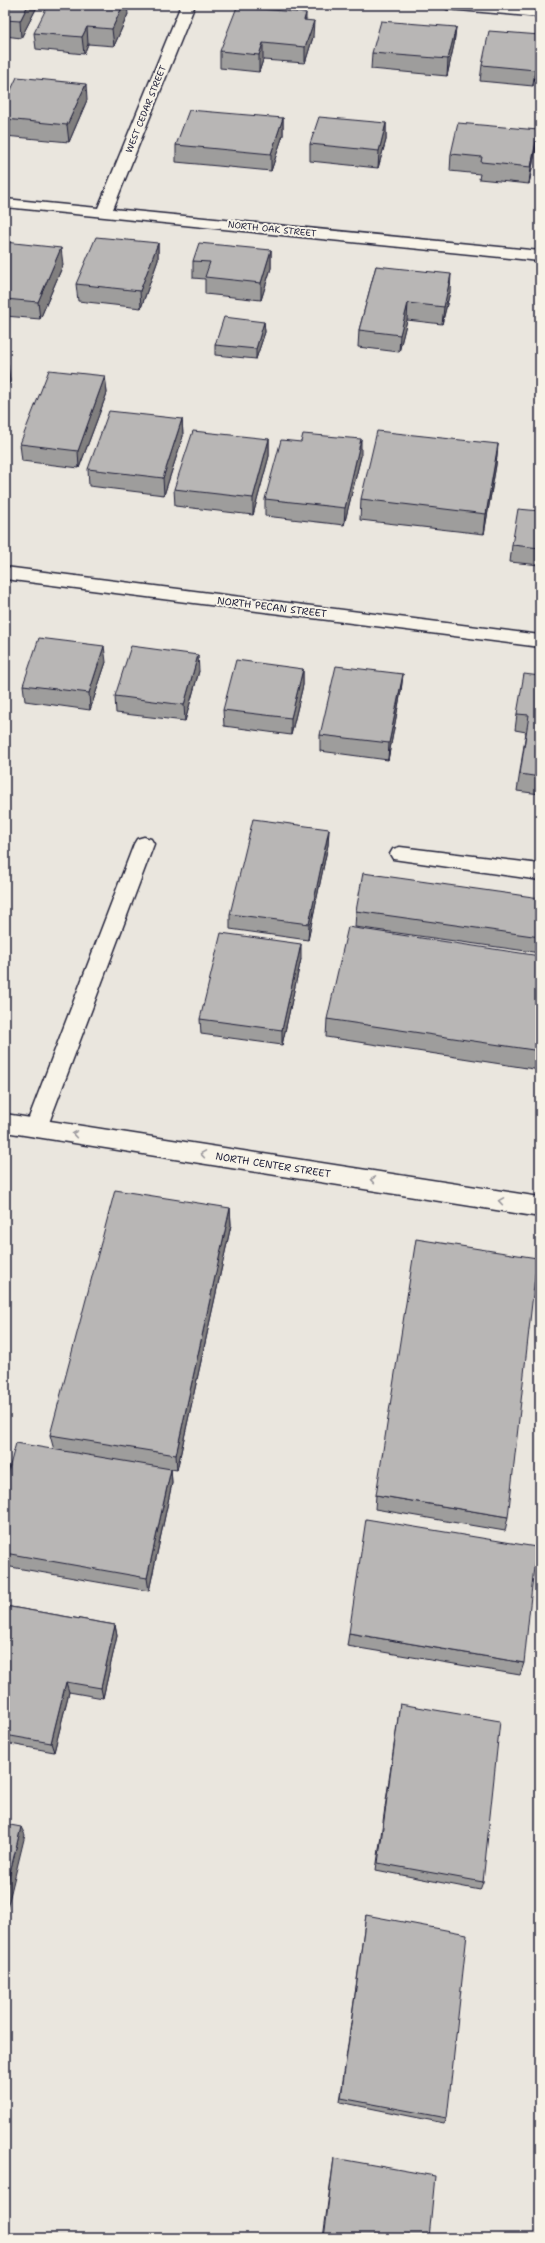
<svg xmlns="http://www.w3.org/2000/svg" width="545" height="2243" font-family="'Shantell Sans',sans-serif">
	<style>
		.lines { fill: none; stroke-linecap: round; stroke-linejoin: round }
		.lane-casing { stroke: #22223b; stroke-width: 3 }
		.street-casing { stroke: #22223b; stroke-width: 3 }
		.secondary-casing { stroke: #22223b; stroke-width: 3 }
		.lane { fill: #f7f3e8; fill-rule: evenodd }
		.street { fill: #f7f3e8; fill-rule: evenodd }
		.secondary { fill: #f7f3e8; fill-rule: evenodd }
		.wall { fill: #9e9d9c; stroke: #22223b }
		.shaded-wall { fill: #817f7f; stroke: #22223b }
		.building { fill: #b8b6b5; stroke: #22223b }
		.oneway { stroke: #97959a }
		.labels { text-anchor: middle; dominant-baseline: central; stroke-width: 4; stroke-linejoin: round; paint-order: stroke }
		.far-street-label { font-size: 9px; fill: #22223b; stroke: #f7f3e8 }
		.street-label { font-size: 10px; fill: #22223b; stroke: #f7f3e8 }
	</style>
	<rect width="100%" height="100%" fill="#eae6de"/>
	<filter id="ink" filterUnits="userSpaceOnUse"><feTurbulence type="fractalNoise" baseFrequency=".025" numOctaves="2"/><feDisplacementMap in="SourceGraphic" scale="8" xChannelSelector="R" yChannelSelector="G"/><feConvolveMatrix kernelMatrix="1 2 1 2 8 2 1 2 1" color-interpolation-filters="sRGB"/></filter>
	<g filter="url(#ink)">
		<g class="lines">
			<g class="lane-casing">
				<path id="lane" d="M 144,837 L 151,839 L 154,844 L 47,1128 L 44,1134 L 36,1137 L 28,1134 L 25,1128 L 134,844 L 137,839 Z
					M 400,847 L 540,864 L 540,880 L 393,859 L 390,854 L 393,849 Z"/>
			</g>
			<g class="street-casing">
				<path id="street" d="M 181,5 L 195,5 L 113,209 L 540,251 L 540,261 L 5,207 L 5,199 L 98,208 Z
					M 440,5 L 493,5 L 540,9 L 540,17 L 447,9 Z
					M 5,567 L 540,635 L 540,647 L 5,579 Z"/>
			</g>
			<g class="secondary-casing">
				<path id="secondary" d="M 5,1114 L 540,1197 L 540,1217 L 5,1132 Z"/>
			</g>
			<use href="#lane" class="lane"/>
			<use href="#street" class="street"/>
			<use href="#secondary" class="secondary"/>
		</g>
		<path class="wall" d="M 5,5 L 37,7 L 21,38 L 5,36 Z
			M 128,14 L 114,46 L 88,44 L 84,54 L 36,49 L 34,33 Z
			M 306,20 L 313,37 L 305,63 L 263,60 L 259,72 L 220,68 L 220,51 Z
			M 456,27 L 454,44 L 447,76 L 371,69 L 372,53 Z
			M 540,35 L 540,71 L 536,70 L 533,86 L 480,81 L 482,65 Z
			M 87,100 L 69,142 L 5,136 L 5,103 Z
			M 283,118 L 283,135 L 271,171 L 176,162 L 176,145 Z
			M 386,123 L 386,140 L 378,168 L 310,161 L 310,144 Z
			M 536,147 L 529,184 L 479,179 L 480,174 L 450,171 L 451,154 Z
			M 5,242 L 63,265 L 40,319 L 5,316 Z
			M 158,243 L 158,260 L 141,308 L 78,301 L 76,284 Z
			M 271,250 L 271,268 L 261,300 L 205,294 L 205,279 L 193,278 L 193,261 Z
			M 376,266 L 450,292 L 442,324 L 407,320 L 399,352 L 358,347 L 359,330 Z
			M 264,322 L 265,332 L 256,359 L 215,355 L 215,345 Z
			M 105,376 L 107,393 L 79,468 L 22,461 L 20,444 Z
			M 182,419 L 183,436 L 164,495 L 89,486 L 88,469 Z
			M 269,439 L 269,456 L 253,515 L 175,506 L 174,489 Z
			M 498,444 L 496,465 L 484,534 L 360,520 L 361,499 Z
			M 361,456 L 344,525 L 265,516 L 265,499 Z
			M 540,511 L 540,565 L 510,562 L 512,545 Z
			M 106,662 L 90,710 L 25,701 L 23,685 Z
			M 303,669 L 303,685 L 291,735 L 224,726 L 223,710 Z
			M 199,671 L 185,721 L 116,713 L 115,696 Z
			M 403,674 L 401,691 L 388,760 L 320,751 L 320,735 Z
			M 540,676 L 540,794 L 517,791 L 526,732 L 515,730 L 517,714 Z
			M 329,829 L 328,845 L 308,940 L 230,929 L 230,914 Z
			M 540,898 L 540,953 L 355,927 L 356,911 Z
			M 540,956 L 540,1070 L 326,1037 L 327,1019 Z
			M 301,959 L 282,1045 L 201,1034 L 200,1019 Z
			M 230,1208 L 231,1225 L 177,1470 L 171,1469 L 172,1483 L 149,1591 L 5,1566 L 5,1484 L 54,1450 L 50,1435 Z
			M 376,1495 L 508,1517 L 505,1531 L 375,1509 Z
			M 5,1606 L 115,1625 L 117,1636 L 103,1698 L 69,1692 L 54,1752 L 5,1743 Z
			M 349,1633 L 524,1663 L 520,1675 L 347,1646 Z
			M 400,1704 L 483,1882 L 480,1890 L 376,1870 Z
			M 366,1915 L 447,2118 L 444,2123 L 340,2102 Z
			M 334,2158 L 429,2238 L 323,2238 Z"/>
		<path class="shaded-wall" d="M 28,5 L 37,5 L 37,7 L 21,38 L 20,21 Z
			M 123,5 L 127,5 L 128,14 L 114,46 L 112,29 Z
			M 306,13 L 306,29 L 304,20 Z
			M 314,21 L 313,37 L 305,63 L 305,47 Z
			M 87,27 L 88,44 L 84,54 L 82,37 Z
			M 456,27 L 454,44 L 447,76 L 448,59 Z
			M 263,43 L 263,60 L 259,72 L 259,55 Z
			M 538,54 L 536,70 L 533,86 L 535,70 Z
			M 86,84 L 87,100 L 69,142 L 67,125 Z
			M 283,118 L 283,135 L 271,171 L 271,154 Z
			M 386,123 L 386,140 L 378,168 L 379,151 Z
			M 538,130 L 536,147 L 529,184 L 531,167 Z
			M 158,243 L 158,260 L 141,308 L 140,291 Z
			M 61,248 L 63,265 L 40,319 L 38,302 Z
			M 271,250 L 271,268 L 261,300 L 261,283 Z
			M 451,274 L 450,292 L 442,324 L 444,307 Z
			M 408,303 L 407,320 L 399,352 L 400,335 Z
			M 264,322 L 265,332 L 256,359 L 256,349 Z
			M 8,364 L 10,381 L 5,393 L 5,371 Z
			M 105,376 L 107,393 L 79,468 L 78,451 Z
			M 182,419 L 183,436 L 164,495 L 163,478 Z
			M 269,439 L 269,456 L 253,515 L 253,498 Z
			M 361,439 L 361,456 L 344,525 L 345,508 Z
			M 498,444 L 496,465 L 484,534 L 486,514 Z
			M 104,646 L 106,662 L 90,710 L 89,693 Z
			M 198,655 L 199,671 L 185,721 L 184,705 Z
			M 303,669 L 303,685 L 291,735 L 291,718 Z
			M 403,674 L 401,691 L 388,760 L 389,743 Z
			M 329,829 L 328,845 L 308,940 L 309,924 Z
			M 301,944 L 301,959 L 282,1045 L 282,1030 Z
			M 230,1208 L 231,1225 L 177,1470 L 176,1455 Z
			M 171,1469 L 172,1483 L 149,1591 L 147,1578 Z
			M 115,1625 L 117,1636 L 103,1698 L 101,1688 Z
			M 66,1682 L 69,1692 L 54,1752 L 51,1743 Z
			M 21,1827 L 25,1835 L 5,1917 L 5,1893 Z"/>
		<path class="building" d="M 5,5 L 28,5 L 20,21 L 5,20 Z
			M 48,5 L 123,5 L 112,29 L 87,27 L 82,37 L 34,33 Z
			M 237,7 L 306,13 L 304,20 L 314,21 L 305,47 L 263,43 L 259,55 L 220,51 Z
			M 381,21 L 456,27 L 448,59 L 372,53 Z
			M 489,31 L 540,35 L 540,54 L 538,54 L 535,70 L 482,65 Z
			M 17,77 L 86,84 L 67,125 L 5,119 L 5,103 Z
			M 189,110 L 283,118 L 271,154 L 176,145 Z
			M 319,117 L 386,123 L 379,151 L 310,144 Z
			M 458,123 L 538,130 L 531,167 L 481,162 L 482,157 L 451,154 Z
			M 96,237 L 158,243 L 140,291 L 76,284 Z
			M 5,242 L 61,248 L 38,302 L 5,299 Z
			M 199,243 L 271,250 L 261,283 L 205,277 L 210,262 L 193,261 Z
			M 376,266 L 451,274 L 444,307 L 408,303 L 400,335 L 359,330 Z
			M 224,317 L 264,322 L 256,349 L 215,345 Z
			M 5,363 L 8,364 L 5,371 Z
			M 49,370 L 105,376 L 78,451 L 20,444 Z
			M 109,411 L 182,419 L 163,478 L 88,469 Z
			M 193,431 L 269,439 L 253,498 L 174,489 Z
			M 377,431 L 498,444 L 486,514 L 361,499 Z
			M 303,434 L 361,439 L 345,508 L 265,499 L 281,440 L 301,442 Z
			M 518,509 L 540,511 L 540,548 L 512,545 Z
			M 39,638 L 104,646 L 89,693 L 23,685 Z
			M 131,646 L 198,655 L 184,705 L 115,696 Z
			M 236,660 L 303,669 L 291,718 L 223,710 Z
			M 336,666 L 403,674 L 389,743 L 320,735 Z
			M 524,674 L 540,676 L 540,777 L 520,774 L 529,715 L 517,714 Z
			M 253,819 L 329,829 L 309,924 L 230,914 Z
			M 363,873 L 540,898 L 540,937 L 356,911 Z
			M 348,927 L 540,956 L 540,1051 L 327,1019 Z
			M 221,933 L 301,944 L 282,1030 L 200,1019 Z
			M 115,1190 L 230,1208 L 176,1455 L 50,1435 Z
			M 416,1239 L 537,1258 L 508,1517 L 376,1495 Z
			M 16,1443 L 171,1469 L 147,1578 L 5,1553 L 5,1484 Z
			M 366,1519 L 536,1547 L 524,1663 L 349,1633 Z
			M 5,1606 L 115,1625 L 101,1688 L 66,1682 L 51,1743 L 5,1735 Z
			M 400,1704 L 500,1721 L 483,1882 L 378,1863 Z
			M 5,1824 L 21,1827 L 5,1893 Z
			M 366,1915 L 467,1934 L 447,2118 L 341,2098 Z
			M 334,2158 L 435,2176 L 429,2238 L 324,2238 Z"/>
		<defs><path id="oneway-chevron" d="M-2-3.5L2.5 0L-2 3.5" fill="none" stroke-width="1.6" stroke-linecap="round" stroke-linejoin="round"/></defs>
		<g class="oneway">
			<use href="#oneway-chevron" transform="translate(75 1134) rotate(-171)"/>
			<use href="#oneway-chevron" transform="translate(203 1154) rotate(-171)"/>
			<use href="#oneway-chevron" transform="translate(373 1180) rotate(-171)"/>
			<use href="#oneway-chevron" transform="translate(501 1201) rotate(-171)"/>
		</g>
	</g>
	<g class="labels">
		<g class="far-street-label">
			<text transform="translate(146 109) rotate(-68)">WEST CEDAR STREET</text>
			<text transform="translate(272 229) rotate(6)">NORTH OAK STREET</text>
		</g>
		<g class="street-label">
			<text transform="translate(272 607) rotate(7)">NORTH PECAN STREET</text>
			<text transform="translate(273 1165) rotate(9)">NORTH CENTER STREET</text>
		</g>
	</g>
	<rect width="545" height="2243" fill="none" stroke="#f7f3e8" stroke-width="20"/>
	<rect x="10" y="10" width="525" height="2223" fill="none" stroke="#22223b" stroke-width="1.5" filter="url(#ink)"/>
</svg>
